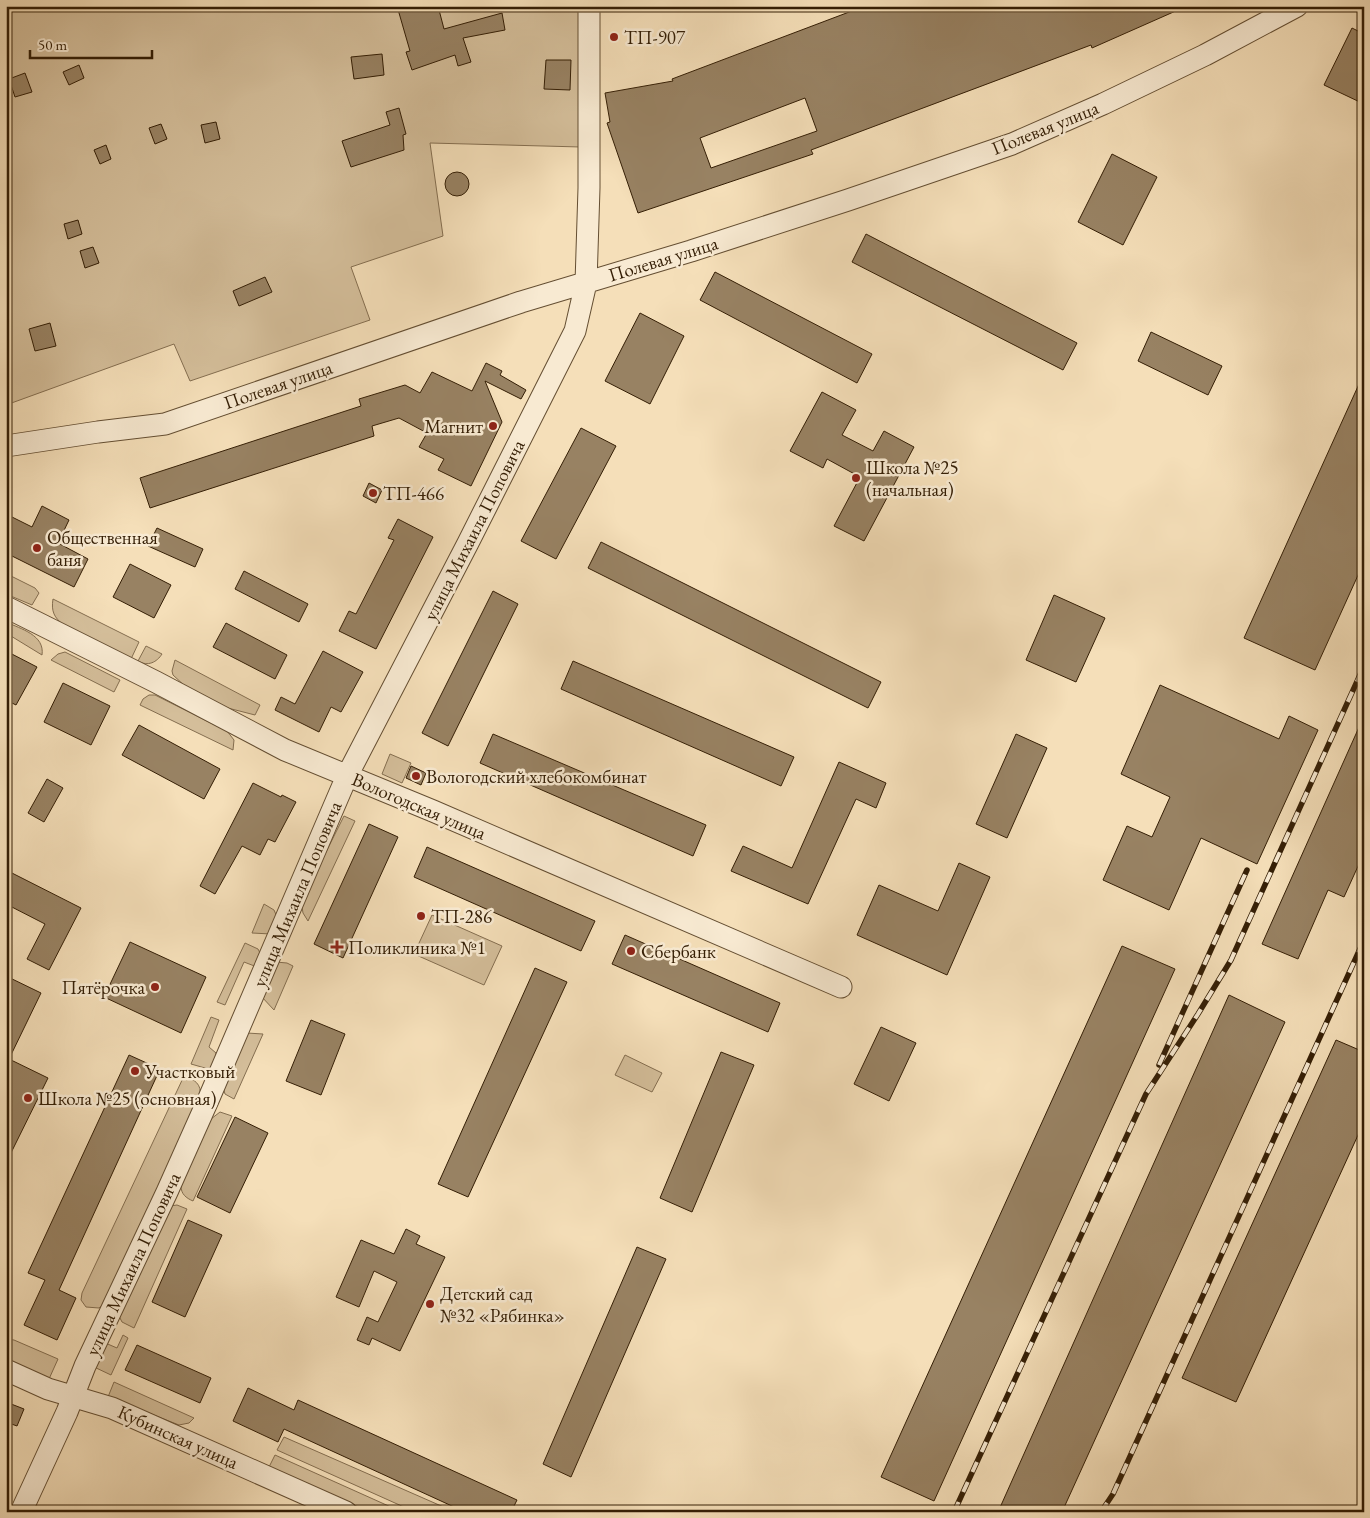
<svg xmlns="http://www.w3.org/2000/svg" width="1370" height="1518" font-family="'EB Garamond',serif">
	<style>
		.green { fill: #d4be9a; stroke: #846e50 }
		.building { fill: #988263; stroke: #341e05; fill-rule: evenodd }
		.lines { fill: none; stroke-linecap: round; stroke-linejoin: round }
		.minor-casing { stroke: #644e32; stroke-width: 23 }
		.minor { stroke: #f8ead2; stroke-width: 21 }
		.rail-casing { stroke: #341e05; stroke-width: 5.5 }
		.rail { stroke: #f8ead2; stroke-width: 4; stroke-dasharray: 11; stroke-linecap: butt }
		.poi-dot { fill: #8f2418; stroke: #f8ead2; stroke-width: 2 }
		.labels { text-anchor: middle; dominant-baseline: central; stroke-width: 5; stroke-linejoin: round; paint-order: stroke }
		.poi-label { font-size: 19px; fill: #341e05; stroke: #f8ead2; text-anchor: start }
		.street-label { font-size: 19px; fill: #341e05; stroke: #f8ead2 }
	</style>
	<rect width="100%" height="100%" fill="#f5dfb9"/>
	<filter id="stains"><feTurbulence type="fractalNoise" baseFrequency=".004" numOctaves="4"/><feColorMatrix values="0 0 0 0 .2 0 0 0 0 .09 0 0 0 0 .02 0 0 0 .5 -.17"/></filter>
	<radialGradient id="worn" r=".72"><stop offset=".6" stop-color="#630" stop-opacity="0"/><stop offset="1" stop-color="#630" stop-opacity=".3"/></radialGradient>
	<path class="green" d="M 6,6 L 579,6 L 581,147 L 430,143 L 443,236 L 351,267 L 370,320 L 190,381 L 174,344 L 6,405 Z
		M 6,575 L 11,576 L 35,588 L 39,593 L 32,605 L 6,594 Z
		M 53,599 L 139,642 L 131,659 L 64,625 C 54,618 51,611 53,599 Z
		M 6,622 C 21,629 45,635 42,655 L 6,633 Z
		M 146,646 L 162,654 C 157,662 148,667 138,661 Z
		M 65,652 L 120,680 L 114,692 L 51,660 L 58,654 Z
		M 175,660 L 260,705 L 255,715 L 220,706 L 186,687 L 173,675 L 172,671 Z
		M 149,695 L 155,695 L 227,731 L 234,740 L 233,750 L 140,705 L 143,699 Z
		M 390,754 L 411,763 L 402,783 L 382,774 Z
		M 344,816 L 355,821 L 308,921 L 303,913 L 302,907 L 310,884 Z
		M 264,904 L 274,910 L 277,917 L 271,934 L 252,933 Z
		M 432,915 L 502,946 L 484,985 L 414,954 Z
		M 245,943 L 258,949 L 260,953 L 257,967 L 244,962 L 225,1005 L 217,1002 Z
		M 276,962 L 287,963 L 293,966 L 274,1010 L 261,996 Z
		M 211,1017 L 219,1020 L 209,1047 L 216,1053 L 215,1059 L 211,1068 L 205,1068 L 191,1064 Z
		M 247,1033 L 263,1034 L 234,1099 L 225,1094 L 223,1087 Z
		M 625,1055 L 662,1073 L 652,1092 L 615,1075 Z
		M 184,1076 C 194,1079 202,1084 200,1096 L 103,1305 L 99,1308 L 86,1307 L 81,1300 L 82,1293 Z
		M 220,1112 L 232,1116 L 193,1201 C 186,1198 181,1194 181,1186 L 211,1119 Z
		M 177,1205 L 187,1209 L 134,1328 L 122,1322 L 119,1316 L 170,1206 Z
		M 123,1335 L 128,1338 L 111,1375 L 92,1366 L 103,1342 L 117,1348 Z
		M 6,1339 L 14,1340 L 58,1359 L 49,1379 L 6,1359 Z
		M 114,1382 L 194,1418 L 189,1423 L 179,1425 L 108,1397 Z
		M 284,1437 L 455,1512 L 415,1512 L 277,1450 Z
		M 275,1455 L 402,1512 L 370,1512 L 269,1467 Z"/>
	<path class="building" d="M 397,6 L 438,6 L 444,29 L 502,13 L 505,30 L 463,38 L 471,62 L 458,66 L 455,55 L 412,70 L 406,52 L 410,51 Z
		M 865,6 L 1187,6 L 1092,48 L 1091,45 L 811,150 L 813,154 L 638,213 L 607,123 L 610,122 L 605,93 L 673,81 L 672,79 ZM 805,98 L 817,131 L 711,168 L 700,138 Z
		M 1352,28 L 1364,34 L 1364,104 L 1324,85 Z
		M 382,54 L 384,75 L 354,79 L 351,57 Z
		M 546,60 L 571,60 L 570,90 L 544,89 Z
		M 79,65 L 84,78 L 69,85 L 63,72 Z
		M 25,73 L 32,92 L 15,97 L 9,79 Z
		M 399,108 L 406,134 L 403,135 L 404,150 L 351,167 L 342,141 L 390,125 L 386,112 Z
		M 216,122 L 220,139 L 205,143 L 201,125 Z
		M 161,124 L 167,139 L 155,144 L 149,128 Z
		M 106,145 L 111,159 L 100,164 L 94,150 Z
		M 1112,154 L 1157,177 L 1123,245 L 1078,222 Z
		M445 184a12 12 0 1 1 24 0a12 12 0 1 1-24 0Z
		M 78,220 L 82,234 L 68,239 L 64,224 Z
		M 866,234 L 1077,343 L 1063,370 L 852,262 Z
		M 93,247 L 99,263 L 85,268 L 80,251 Z
		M 715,272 L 872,354 L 857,383 L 700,300 Z
		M 265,277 L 272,292 L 239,306 L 233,291 Z
		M 640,313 L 684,336 L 650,404 L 605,381 Z
		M 50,323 L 56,346 L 35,351 L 29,329 Z
		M 1151,332 L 1222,366 L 1208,395 L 1138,361 Z
		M 486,363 L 502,371 L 500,375 L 526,390 L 521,399 L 485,381 L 502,422 L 471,486 L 438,470 L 444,459 L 419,447 L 427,433 L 399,418 L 372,426 L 374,436 L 150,508 L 140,478 L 361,406 L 359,399 L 405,385 L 420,393 L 432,372 L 472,391 Z
		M 1364,373 L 1364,562 L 1315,670 L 1244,638 Z
		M 822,392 L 856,410 L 842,435 L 873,451 L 884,431 L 914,447 L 864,541 L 834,526 L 860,477 L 827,459 L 823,468 L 790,451 Z
		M 581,428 L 616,446 L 556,559 L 521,541 Z
		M 369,483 L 382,490 L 376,503 L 363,496 Z
		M 42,506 L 69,520 L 58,543 L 88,559 L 74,587 L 6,553 L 6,514 L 32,527 Z
		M 398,519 L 433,537 L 376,649 L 339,631 L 349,611 L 356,614 L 394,540 L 388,538 Z
		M 157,528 L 203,549 L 195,567 L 148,546 Z
		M 601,542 L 881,682 L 868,708 L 588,568 Z
		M 130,564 L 171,585 L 154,618 L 113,597 Z
		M 244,571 L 308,604 L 299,622 L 235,589 Z
		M 493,591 L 518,604 L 448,746 L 422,733 Z
		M 1054,595 L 1105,618 L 1076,682 L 1026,660 Z
		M 226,623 L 287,655 L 275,679 L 213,647 Z
		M 6,651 L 37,667 L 16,705 L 6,700 Z
		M 323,651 L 363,672 L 341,712 L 331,707 L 319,732 L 275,710 L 281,697 L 295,704 Z
		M 573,661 L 794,757 L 781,786 L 561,689 Z
		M 63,683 L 110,706 L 91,745 L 44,722 Z
		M 1160,685 L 1279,739 L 1289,716 L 1318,730 L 1257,864 L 1201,838 L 1169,910 L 1103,880 L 1127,826 L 1152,837 L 1170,797 L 1121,774 Z
		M 1364,716 L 1364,853 L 1344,897 L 1328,890 L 1298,959 L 1262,944 Z
		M 139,725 L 220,769 L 204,799 L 122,755 Z
		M 493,734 L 706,825 L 693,856 L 480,763 Z
		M 1016,734 L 1047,748 L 1007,838 L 976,824 Z
		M 839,762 L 886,783 L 876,808 L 856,799 L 808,904 L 731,871 L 743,846 L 792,868 Z
		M 411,766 L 426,773 L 421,785 L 406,778 Z
		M 47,779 L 63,788 L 44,822 L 28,813 Z
		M 253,783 L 281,797 L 282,795 L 296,802 L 275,842 L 268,839 L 260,855 L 242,846 L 215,894 L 200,886 Z
		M 369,824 L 398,837 L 343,958 L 314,944 Z
		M 427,847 L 595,921 L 581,951 L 414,877 Z
		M 959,863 L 990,877 L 947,975 L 857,935 L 879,885 L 938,911 Z
		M 6,870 L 81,908 L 49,970 L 27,959 L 45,924 L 6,904 Z
		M 625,935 L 780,1003 L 768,1032 L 612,964 Z
		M 130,942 L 206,977 L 181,1033 L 104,997 Z
		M 1122,946 L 1175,969 L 934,1501 L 881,1477 Z
		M 535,968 L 567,982 L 468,1197 L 438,1184 Z
		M 6,976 L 41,993 L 9,1059 L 48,1078 L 6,1163 Z
		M 1229,995 L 1285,1022 L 1062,1512 L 998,1512 Z
		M 311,1020 L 345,1034 L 321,1095 L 286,1081 Z
		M 881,1027 L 916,1043 L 889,1101 L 854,1084 Z
		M 1336,1040 L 1364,1052 L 1364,1122 L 1236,1402 L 1182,1378 Z
		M 721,1052 L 754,1065 L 692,1212 L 660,1198 Z
		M 129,1055 L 160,1069 L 59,1290 L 76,1298 L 57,1340 L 24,1325 L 45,1280 L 28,1273 Z
		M 235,1117 L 268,1133 L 230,1213 L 197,1197 Z
		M 188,1220 L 222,1235 L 185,1317 L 152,1302 Z
		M 406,1229 L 420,1236 L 416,1244 L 445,1257 L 400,1351 L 372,1338 L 369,1345 L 357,1340 L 367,1317 L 378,1322 L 397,1282 L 374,1271 L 359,1307 L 336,1297 L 361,1240 L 394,1254 Z
		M 637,1247 L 666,1259 L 571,1477 L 543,1464 Z
		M 137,1345 L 211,1378 L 200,1403 L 125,1370 Z
		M 248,1388 L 294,1410 L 298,1400 L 517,1500 L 511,1512 L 465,1512 L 284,1429 L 278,1442 L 233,1421 Z
		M 6,1402 L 24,1409 L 17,1426 L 6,1422 Z"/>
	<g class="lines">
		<g class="minor-casing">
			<path id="minor" d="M 6,446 L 98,432 L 165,424 L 521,302 L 691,251 L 848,200 L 1012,144 L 1103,104 L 1205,55 L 1297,6
				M 6,607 L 156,682 L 285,750 L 433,811 L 841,987
				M 6,1370 L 48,1389 L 112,1408 L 346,1512
				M 21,1512 L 67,1412 L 85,1366 L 167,1192 L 209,1098 L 347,776 L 468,543 L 575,331 L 586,283 L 589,188 L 589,6"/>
		</g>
		<use href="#minor" class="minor"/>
		<g class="rail-casing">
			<path id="rail" d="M 1159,1065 L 1247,870
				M 954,1512 L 1146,1094 L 1198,1014 L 1231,960 L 1364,666
				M 1101,1512 L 1113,1494 L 1364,940"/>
		</g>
		<use href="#rail" class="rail"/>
	</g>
	<g class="poi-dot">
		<circle cx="614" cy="37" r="5"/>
		<circle cx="493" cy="426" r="5"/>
		<circle cx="856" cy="478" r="5"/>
		<circle cx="373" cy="493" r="5"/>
		<circle cx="37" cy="548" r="5"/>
		<circle cx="416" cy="776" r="5"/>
		<circle cx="421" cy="916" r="5"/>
		<path d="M334.5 939.5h5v5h5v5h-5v5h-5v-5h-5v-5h5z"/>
		<circle cx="631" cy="951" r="5"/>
		<circle cx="155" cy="987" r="5"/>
		<circle cx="135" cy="1071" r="5"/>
		<circle cx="28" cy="1098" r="5"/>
		<circle cx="430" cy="1304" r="5"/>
	</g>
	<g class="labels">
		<g class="poi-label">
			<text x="624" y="37">ТП-907</text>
			<text x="483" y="426" text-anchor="end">Магнит</text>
			<text x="866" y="467">Школа №25<tspan x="866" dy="22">(начальная)</tspan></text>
			<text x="383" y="493">ТП-466</text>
			<text x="47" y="537">Общественная<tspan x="47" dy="22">баня</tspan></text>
			<text x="426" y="776">Вологодский хлебокомбинат</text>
			<text x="431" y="916">ТП-286</text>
			<text x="348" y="947">Поликлиника №1</text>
			<text x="641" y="951">Сбербанк</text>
			<text x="145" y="987" text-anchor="end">Пятёрочка</text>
			<text x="145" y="1071">Участковый</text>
			<text x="38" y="1098">Школа №25 (основная)</text>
			<text x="440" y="1293">Детский сад<tspan x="440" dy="22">№32 «Рябинка»</tspan></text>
		</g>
		<g class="street-label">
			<text transform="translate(1045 128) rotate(-22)">Полевая улица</text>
			<text transform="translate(663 259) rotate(-17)">Полевая улица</text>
			<text transform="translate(278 385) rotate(-19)">Полевая улица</text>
			<text transform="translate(474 530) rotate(-63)">улица Михаила Поповича</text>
			<text transform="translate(419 806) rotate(23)">Вологодская улица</text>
			<text transform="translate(297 894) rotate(-67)">улица Михаила Поповича</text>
			<text transform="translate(133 1264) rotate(-65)">улица Михаила Поповича</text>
			<text transform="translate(178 1437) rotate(24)">Кубинская улица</text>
		</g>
	</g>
	<rect width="1370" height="1518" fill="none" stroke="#f5dfb9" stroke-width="25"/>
	<rect x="8" y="8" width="1355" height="1503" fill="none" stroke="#341e05" stroke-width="2.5"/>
	<rect x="12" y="12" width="1345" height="1493" fill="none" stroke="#341e05"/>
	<path d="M30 50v8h122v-8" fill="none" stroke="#341e05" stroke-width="2.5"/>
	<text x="38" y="50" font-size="15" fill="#341e05" stroke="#f8ead2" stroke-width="4" paint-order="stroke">50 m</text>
	<rect width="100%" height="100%" filter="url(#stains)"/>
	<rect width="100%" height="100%" fill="url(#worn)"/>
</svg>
